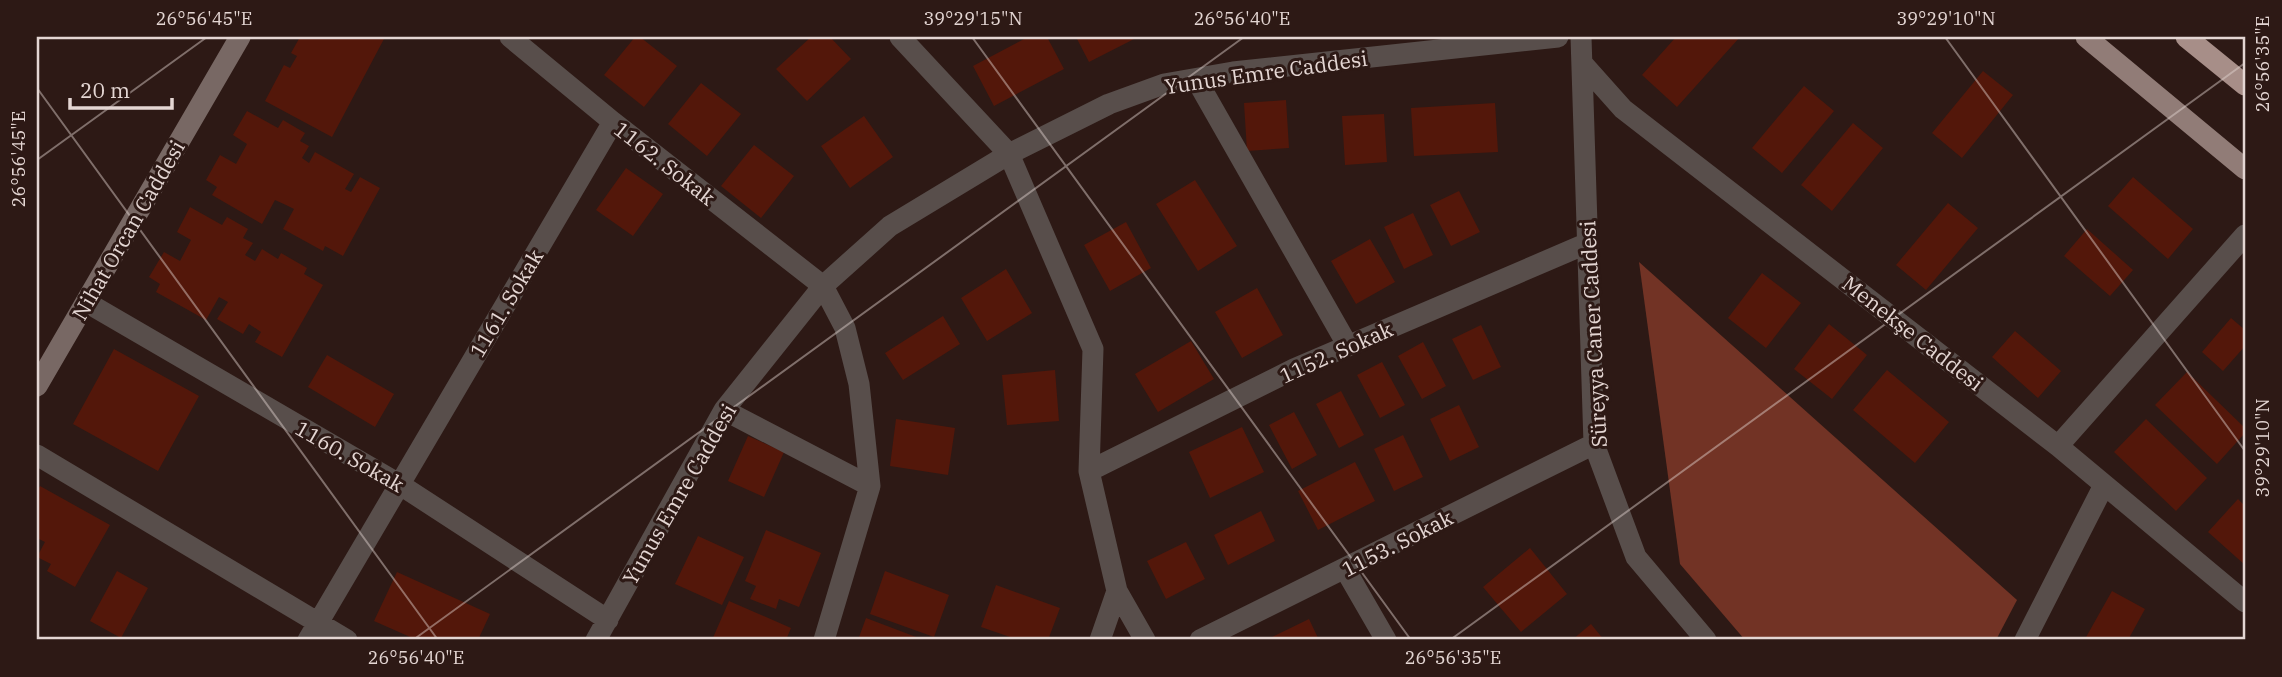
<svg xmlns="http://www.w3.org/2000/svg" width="2282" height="677" font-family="'IBM Plex Serif',serif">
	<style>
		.forest { fill: #723325 }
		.building { fill: #53170a }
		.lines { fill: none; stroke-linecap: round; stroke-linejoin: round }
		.street { stroke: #584e4b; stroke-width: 21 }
		.secondary { stroke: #786864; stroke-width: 21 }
		.primary { stroke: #917c77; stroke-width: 21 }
		.highway { stroke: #a78e88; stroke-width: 21 }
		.ticks { fill: none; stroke: #e4d6d3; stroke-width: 2; stroke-opacity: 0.45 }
		.labels { text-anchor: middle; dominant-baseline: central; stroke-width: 6; stroke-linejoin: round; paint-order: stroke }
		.street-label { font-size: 21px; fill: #e4d6d3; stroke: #2d1915 }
		.neatline { fill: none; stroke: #e4d6d3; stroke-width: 2.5 }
		.ticks-label { font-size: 18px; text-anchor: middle; fill: #e4d6d3 }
	</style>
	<rect width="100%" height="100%" fill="#2d1915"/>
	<path class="forest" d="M 1639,262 L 2017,600 L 1996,640 L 1745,640 L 1680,564 Z"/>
	<path class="building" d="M 300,37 L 385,37 L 332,137 L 265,101 L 284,65 L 290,68 L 297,56 L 291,53 Z
		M 635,37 L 640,37 L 677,66 L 644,107 L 604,75 Z
		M 811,37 L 830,37 L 851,59 L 807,101 L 776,69 Z
		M 1028,37 L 1047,37 L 1064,69 L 994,106 L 973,66 Z
		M 1076,37 L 1138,37 L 1089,62 Z
		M 1676,37 L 1740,37 L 1677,107 L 1642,75 Z
		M 1983,71 L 2013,95 L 1962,158 L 1932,133 Z
		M 701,83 L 741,114 L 707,156 L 668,124 Z
		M 1804,86 L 1834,111 L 1782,173 L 1752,148 Z
		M 1286,100 L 1289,148 L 1247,151 L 1244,103 Z
		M 1495,103 L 1498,152 L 1414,156 L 1411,108 Z
		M 247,111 L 278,128 L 283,120 L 305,133 L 300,141 L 309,146 L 302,158 L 309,163 L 315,152 L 354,174 L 345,189 L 351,192 L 360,177 L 380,188 L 343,256 L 325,246 L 323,251 L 283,229 L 294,209 L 286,205 L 275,200 L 262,224 L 212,195 L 217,187 L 206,180 L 220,155 L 236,164 L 247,144 L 233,135 Z
		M 1384,114 L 1387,162 L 1345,165 L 1342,116 Z
		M 864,116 L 893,157 L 850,188 L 821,146 Z
		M 1853,123 L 1883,148 L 1832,211 L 1801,185 Z
		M 754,145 L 794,176 L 761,218 L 721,186 Z
		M 626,168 L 663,194 L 633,236 L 596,210 Z
		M 2133,177 L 2193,229 L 2168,259 L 2108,206 Z
		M 1195,180 L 1237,246 L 1198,271 L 1156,204 Z
		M 1459,191 L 1480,232 L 1451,246 L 1430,205 Z
		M 1948,203 L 1978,228 L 1926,290 L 1896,265 Z
		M 190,207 L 222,225 L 227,217 L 248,229 L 243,238 L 253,243 L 245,255 L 255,261 L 262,249 L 278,259 L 281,253 L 307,268 L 304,274 L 323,285 L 282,357 L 255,342 L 261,332 L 249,324 L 243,334 L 217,319 L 228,302 L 219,297 L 206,320 L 156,292 L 160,284 L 149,277 L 164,252 L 180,261 L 191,240 L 177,232 Z
		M 1413,213 L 1433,255 L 1404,269 L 1384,227 Z
		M 1126,222 L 1151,268 L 1110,291 L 1084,245 Z
		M 2087,229 L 2133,270 L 2110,296 L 2064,256 Z
		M 1370,239 L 1395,282 L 1356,304 L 1331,261 Z
		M 1006,269 L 1032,313 L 987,341 L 961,298 Z
		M 1762,273 L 1801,303 L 1766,348 L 1728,318 Z
		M 1257,288 L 1283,335 L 1242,358 L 1215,312 Z
		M 943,316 L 960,344 L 903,380 L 885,353 Z
		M 2231,318 L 2245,330 L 2245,346 L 2223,371 L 2202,352 Z
		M 1829,324 L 1867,355 L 1832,399 L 1794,369 Z
		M 1481,325 L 1501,367 L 1473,380 L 1452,339 Z
		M 2015,331 L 2061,371 L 2038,398 L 1992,357 Z
		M 1191,341 L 1214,379 L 1158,412 L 1135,374 Z
		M 1423,342 L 1446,386 L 1422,399 L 1398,356 Z
		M 114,349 L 199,396 L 158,471 L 73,424 Z
		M 327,355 L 394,394 L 375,427 L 308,387 Z
		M 1382,362 L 1405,405 L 1380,418 L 1357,375 Z
		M 1055,370 L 1059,421 L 1007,425 L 1002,375 Z
		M 1887,370 L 1949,422 L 1915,463 L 1853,410 Z
		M 2187,372 L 2245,428 L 2245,433 L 2217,464 L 2155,405 Z
		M 1341,391 L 1364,435 L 1339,448 L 1316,404 Z
		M 1459,405 L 1479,447 L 1450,461 L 1430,419 Z
		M 1294,412 L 1317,455 L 1292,469 L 1269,425 Z
		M 896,419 L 955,428 L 948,475 L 890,466 Z
		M 2146,419 L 2207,478 L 2176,511 L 2114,452 Z
		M 1242,427 L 1264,472 L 1210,498 L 1189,452 Z
		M 1403,435 L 1423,477 L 1394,491 L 1374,449 Z
		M 748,436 L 784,452 L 764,497 L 728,481 Z
		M 1355,462 L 1375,501 L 1318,530 L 1298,491 Z
		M 40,486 L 110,525 L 75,587 L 47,571 L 51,564 L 37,557 L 45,542 L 37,538 L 37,491 Z
		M 2238,499 L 2245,506 L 2245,565 L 2208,532 Z
		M 1261,511 L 1275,541 L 1228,565 L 1214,535 Z
		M 766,530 L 821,553 L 799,607 L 779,599 L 776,609 L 750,599 L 756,586 L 745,581 Z
		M 698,536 L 744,557 L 722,605 L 675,584 Z
		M 1186,542 L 1205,579 L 1166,599 L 1147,561 Z
		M 1530,548 L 1567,594 L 1521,632 L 1483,587 Z
		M 117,571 L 148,588 L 121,638 L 90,621 Z
		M 885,571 L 949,595 L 934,637 L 870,614 Z
		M 397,572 L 490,614 L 478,640 L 417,640 L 374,621 Z
		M 996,585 L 1060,608 L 1048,640 L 1019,640 L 981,627 Z
		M 2112,591 L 2145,609 L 2128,640 L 2088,640 L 2085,639 Z
		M 729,601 L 791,628 L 786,640 L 712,640 Z
		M 866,618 L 924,640 L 858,640 Z
		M 1309,619 L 1319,640 L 1266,640 Z
		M 1591,624 L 1604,640 L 1572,640 Z"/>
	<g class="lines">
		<path class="street" d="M 510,37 L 613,122 L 823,286 L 845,328 L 859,384 L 870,486 L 824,640
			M 900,37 L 1009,154 L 1093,349 L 1089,471 L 1117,591 L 1145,640
			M 1581,37 L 1594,444 L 1636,557 L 1706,640
			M 1582,63 L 1623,109 L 2058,446 L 2245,602
			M 1196,79 L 1348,346
			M 86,302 L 399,484 L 608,620
			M 724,410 L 870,486
			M 2058,446 L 2245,235
			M 37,455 L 347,640
			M 1089,471 L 1294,369 L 1588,243
			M 1345,569 L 1386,640
			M 308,640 L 613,122
			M 596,640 L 724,410 L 823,286 L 890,226 L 1009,154 L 1109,104 L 1164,84 L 1233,72 L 1558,37
			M 1100,640 L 1117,591
			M 1200,640 L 1594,444
			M 2025,640 L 2104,485"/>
		<path class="secondary" d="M 37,386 L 240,37"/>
		<path class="primary" d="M 2086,37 L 2245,169"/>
		<path class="highway" d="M 2186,37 L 2245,85"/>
	</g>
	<path class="ticks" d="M 972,37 L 1411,640M 1945,37 L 2245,451M 37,88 L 438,640M 37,160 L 207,37M 413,640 L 1244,37M 1450,640 L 2245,63"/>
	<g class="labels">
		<g class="street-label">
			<text transform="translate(1266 72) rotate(-8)">Yunus Emre Caddesi</text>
			<text transform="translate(665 163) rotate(38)">1162. Sokak</text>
			<text transform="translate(128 230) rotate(-60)">Nihat Orcan Caddesi</text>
			<text transform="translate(506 303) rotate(-59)">1161. Sokak</text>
			<text transform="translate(1913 333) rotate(38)">Menekşe Caddesi</text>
			<text transform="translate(1593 334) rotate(-93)">Süreyya Caner Caddesi</text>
			<text transform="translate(1336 352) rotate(-24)">1152. Sokak</text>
			<text transform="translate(350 456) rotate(30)">1160. Sokak</text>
			<text transform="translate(679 494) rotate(-60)">Yunus Emre Caddesi</text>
			<text transform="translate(1397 543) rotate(-27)">1153. Sokak</text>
		</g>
	</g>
	<rect width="2282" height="677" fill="none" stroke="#2d1915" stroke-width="77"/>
	<path d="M70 98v10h102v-10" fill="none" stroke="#e4d6d3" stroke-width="3.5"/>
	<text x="80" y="98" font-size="21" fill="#e4d6d3" stroke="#2d1915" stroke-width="5" paint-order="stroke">20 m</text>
	<rect x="38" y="38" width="2206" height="600" class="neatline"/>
	<g class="ticks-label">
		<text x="204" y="25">26°56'45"E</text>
		<text x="973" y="25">39°29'15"N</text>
		<text x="1242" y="25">26°56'40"E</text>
		<text x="1946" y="25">39°29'10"N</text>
		<text transform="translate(2263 64) rotate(-90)" y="6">26°56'35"E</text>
		<text transform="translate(19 159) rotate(-90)" y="6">26°56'45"E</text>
		<text transform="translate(2263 448) rotate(-90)" y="6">39°29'10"N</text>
		<text x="416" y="664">26°56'40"E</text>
		<text x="1453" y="664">26°56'35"E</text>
	</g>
</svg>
